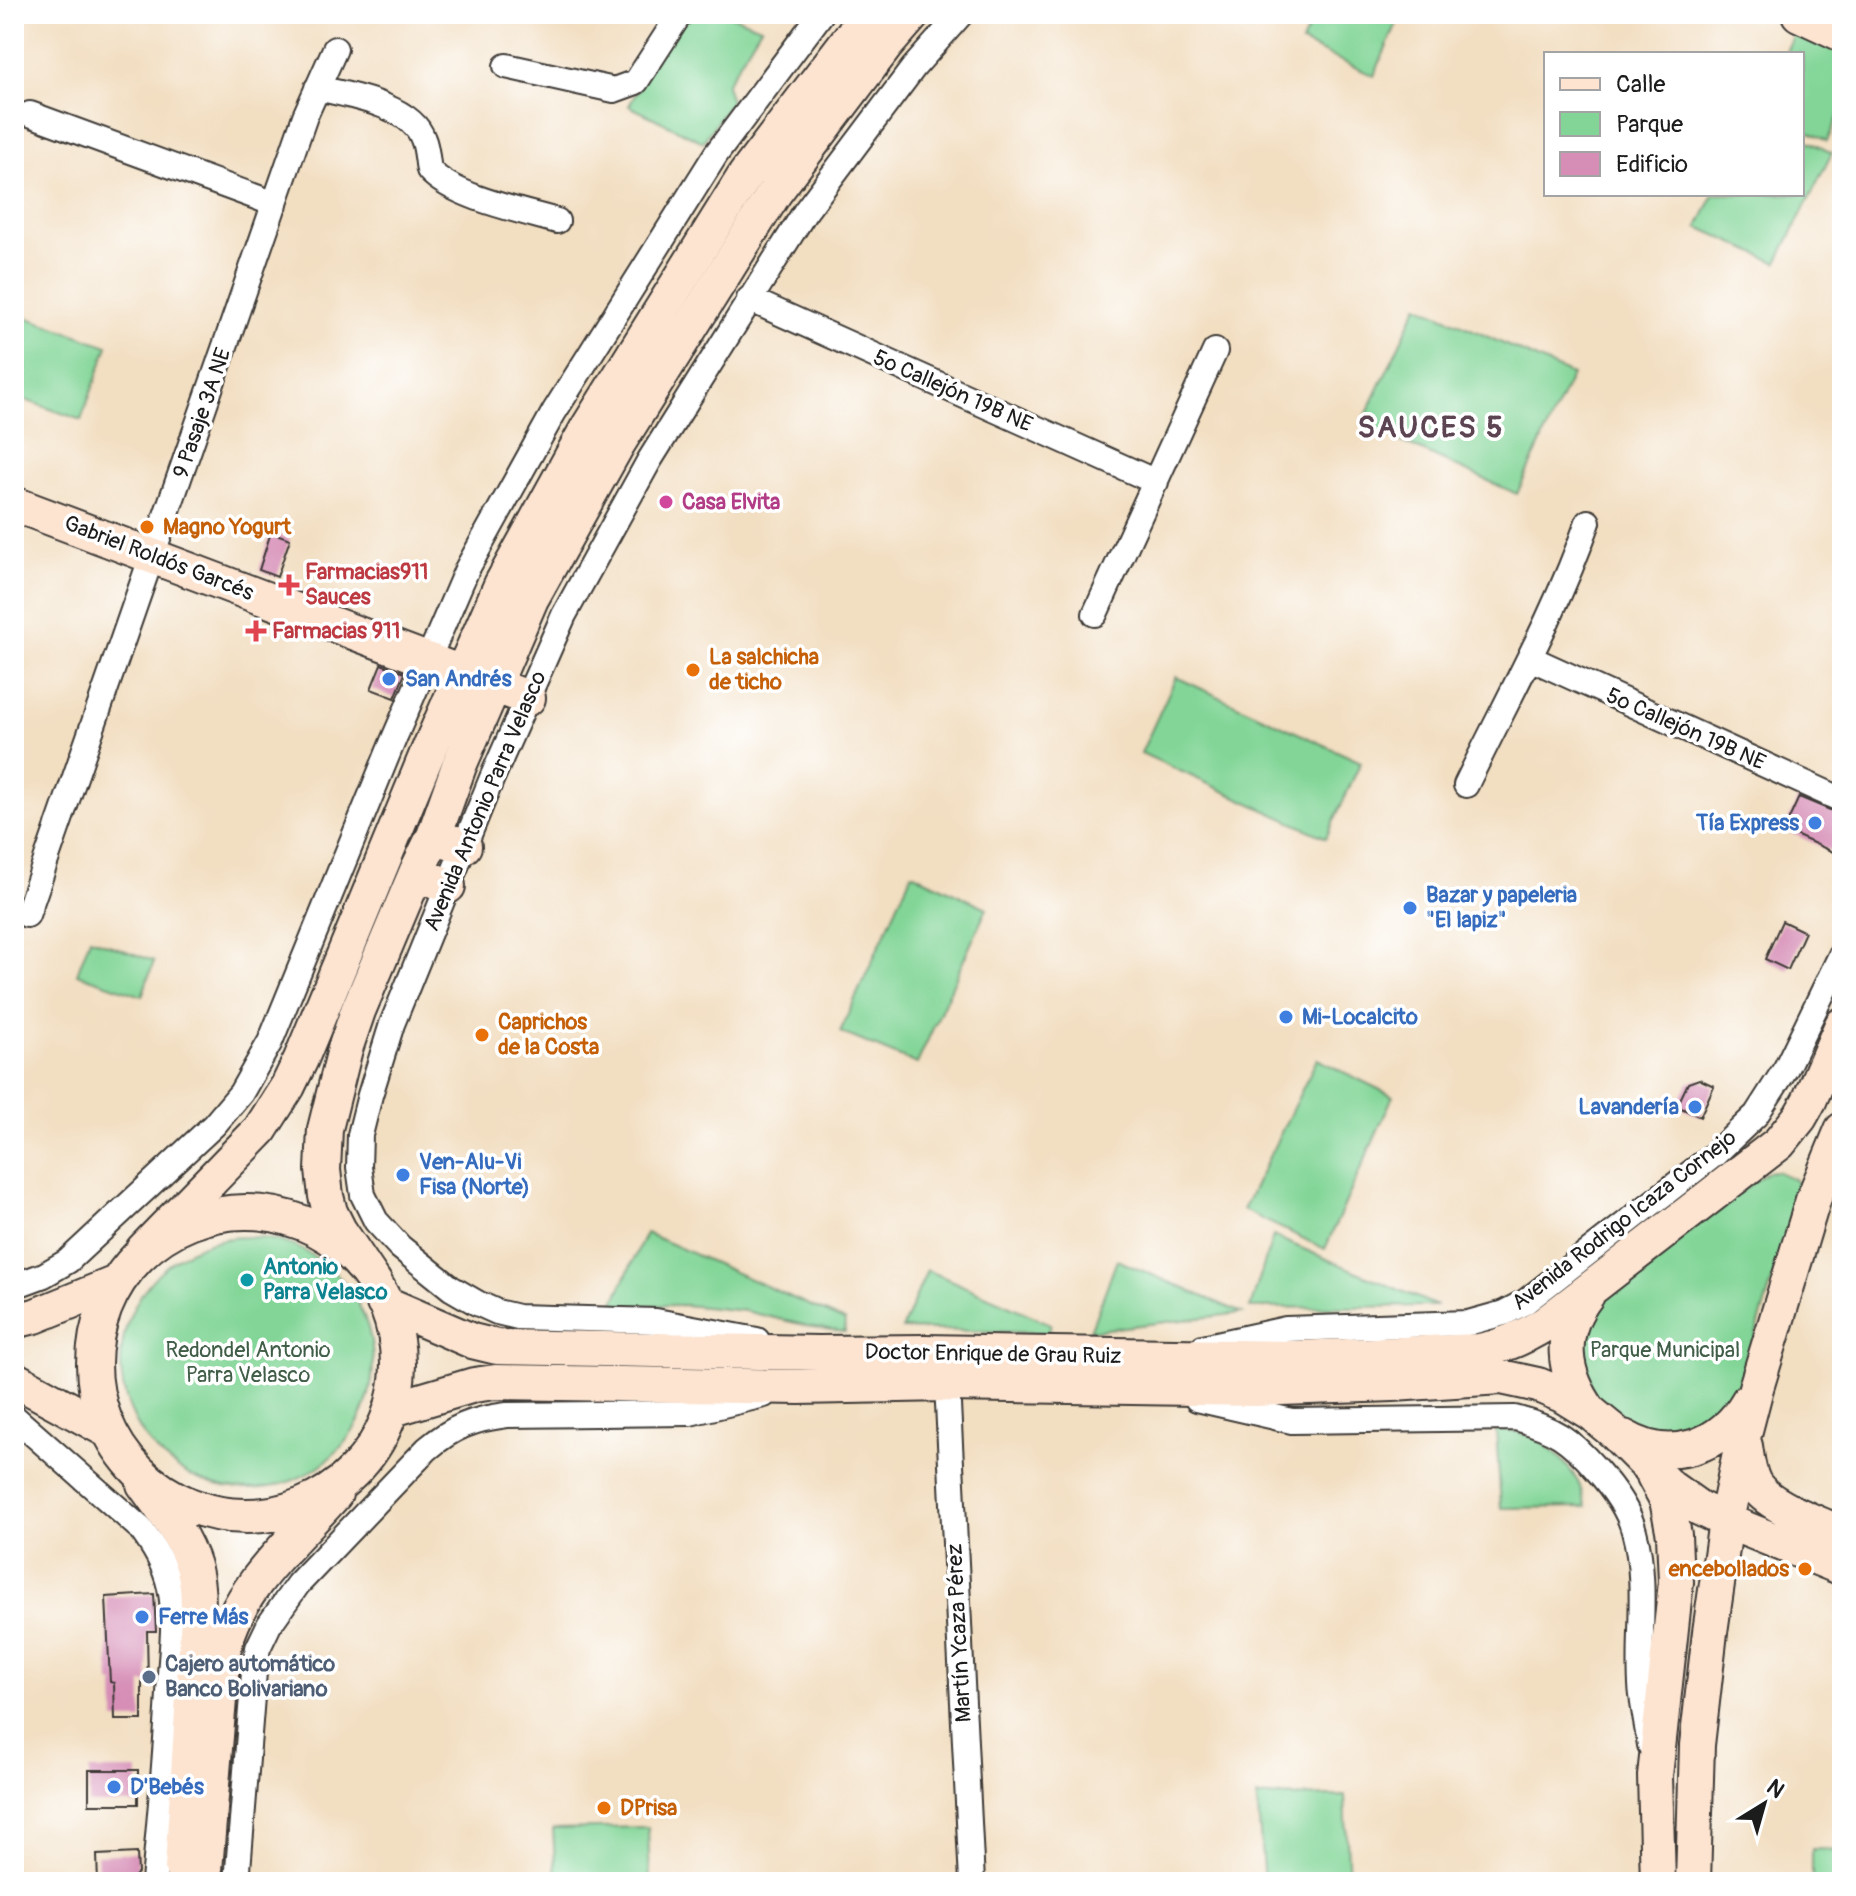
<svg xmlns="http://www.w3.org/2000/svg" width="1856" height="1896" font-family="Pangolin,sans-serif">
	<style>
		.green { fill: #82d597; stroke: #4f785a; stroke-width: 2 }
		.building { fill: #d68db6 }
		.lines { fill: none; stroke-linecap: round; stroke-linejoin: round }
		.street-casing { stroke: #3c3935; stroke-width: 28 }
		.secondary-casing { stroke: #3c3935; stroke-width: 38 }
		.street { stroke: #fff; stroke-width: 24 }
		.secondary { stroke: #fde4d1; stroke-width: 34 }
		.hotel-dot { fill: #d1479c; stroke: #fff; stroke-width: 3 }
		.food-dot { fill: #e8710a; stroke: #fff; stroke-width: 3 }
		.health-dot { fill: #e0444e; stroke: #fff; stroke-width: 3 }
		.shop-dot { fill: #3f7fe0; stroke: #fff; stroke-width: 3 }
		.culture-dot { fill: #0f9aa8; stroke: #fff; stroke-width: 3 }
		.service-dot { fill: #5c6f8a; stroke: #fff; stroke-width: 3 }
		.labels { text-anchor: middle; dominant-baseline: central; stroke-width: 7; stroke-linejoin: round; paint-order: stroke }
		.street-label { font-size: 22px; fill: #1c1c1c; stroke: #fff }
		.hotel-label { font-size: 22px; font-weight: bold; fill: #b23c85; stroke: #fff; text-anchor: start }
		.food-label { font-size: 22px; font-weight: bold; fill: #c56008; stroke: #fff; text-anchor: start }
		.health-label { font-size: 22px; font-weight: bold; fill: #be3a42; stroke: #fff; text-anchor: start }
		.shop-label { font-size: 22px; font-weight: bold; fill: #366cbe; stroke: #fff; text-anchor: start }
		.culture-label { font-size: 22px; font-weight: bold; fill: #0d838f; stroke: #fff; text-anchor: start }
		.park-label { font-size: 22px; fill: #405d47; stroke: #fff }
		.service-label { font-size: 22px; font-weight: bold; fill: #4e5e75; stroke: #fff; text-anchor: start }
		.district-label { font-size: 30px; font-weight: bold; letter-spacing: 2px; fill: #5d4452; stroke: #fff }
	</style>
	<rect width="100%" height="100%" fill="#fff"/>
	<filter id="ink" filterUnits="userSpaceOnUse"><feTurbulence type="fractalNoise" baseFrequency=".0125" numOctaves="2"/><feDisplacementMap in="SourceGraphic" scale="16" xChannelSelector="R" yChannelSelector="G"/><feConvolveMatrix kernelMatrix="1 2 1 2 8 2 1 2 1" color-interpolation-filters="sRGB"/></filter>
	<filter id="wash" filterUnits="userSpaceOnUse"><feTurbulence type="fractalNoise" baseFrequency=".006" numOctaves="4" result="noise"/><feDisplacementMap in="SourceGraphic" scale="32" xChannelSelector="R" yChannelSelector="G"/><feGaussianBlur stdDeviation="1.8" result="paint"/><feColorMatrix in="noise" values="0 0 0 0 0 0 0 0 0 0 0 0 0 0 0 0 0 1.4 0 .05"/><feComposite in="paint" operator="in"/></filter>
	<g filter="url(#wash)">
		<rect width="100%" height="100%" fill="#f2dec1"/>
		<path class="green" d="M 678,14 L 727,14 L 761,27 L 726,85 L 731,101 L 703,142 L 629,106 Z
			M 1314,14 L 1401,14 L 1374,76 L 1302,43 Z
			M 1796,29 L 1842,49 L 1842,109 L 1827,141 L 1802,128 L 1802,54 L 1785,54 Z
			M 1802,138 L 1832,153 L 1777,263 L 1698,227 L 1714,194 L 1802,194 Z
			M 1418,305 L 1572,375 L 1517,494 L 1362,424 Z
			M 14,313 L 108,346 L 81,420 L 14,396 Z
			M 1176,677 L 1361,762 L 1326,838 L 1141,753 Z
			M 912,873 L 987,908 L 917,1064 L 840,1032 Z
			M 90,938 L 154,961 L 142,996 L 77,974 Z
			M 1317,1059 L 1393,1096 L 1325,1249 L 1243,1210 Z
			M 1776,1171 L 1794,1179 L 1800,1188 L 1738,1394 C 1726,1410 1698,1436 1677,1438 C 1662,1440 1636,1432 1621,1429 L 1586,1384 L 1582,1335 L 1599,1299 L 1767,1172 Z
			M 646,1233 L 845,1321 L 845,1332 L 808,1326 L 745,1311 L 684,1305 L 612,1306 Z
			M 1273,1236 L 1437,1306 L 1250,1308 Z
			M121 1363a126 126 0 1 1 252 0a126 126 0 1 1-252 0Z
			M 1117,1260 L 1242,1313 L 1090,1331 Z
			M 927,1270 L 1051,1324 L 1048,1333 L 902,1329 Z
			M 1496,1430 C 1504,1431 1513,1431 1521,1433 C 1544,1439 1567,1462 1578,1482 C 1582,1490 1583,1498 1586,1507 L 1501,1508 Z
			M 1345,1796 L 1349,1882 L 1264,1882 L 1257,1797 Z
			M 648,1827 L 650,1882 L 556,1882 L 553,1829 Z
			M 1812,1849 L 1842,1850 L 1842,1882 L 1812,1882 Z"/>
		<g id="blocks">
			<path class="building" d="M 271,532 L 290,539 L 277,577 L 259,570 Z
				M 381,664 L 405,673 L 395,698 L 371,689 Z
				M 1799,797 L 1842,815 L 1842,856 L 1784,830 Z
				M 1782,921 L 1805,932 L 1788,970 L 1765,959 Z
				M 1699,1079 L 1714,1086 L 1700,1117 L 1677,1106 L 1688,1083 Z
				M 154,1594 L 156,1631 L 147,1631 L 148,1683 L 142,1683 L 142,1720 L 115,1720 L 114,1683 L 110,1682 L 106,1597 Z
				M 89,1770 L 138,1770 L 138,1804 L 89,1804 Z
				M 137,1853 L 138,1873 L 130,1882 L 98,1882 L 97,1855 Z"/>
		</g>
	</g>
	<g filter="url(#ink)">
		<use href="#blocks" fill-opacity="0" stroke="#3c3935" stroke-width="2"/>
		<g class="lines">
			<g class="street-casing">
				<path id="street" d="M 506,66 L 614,90 L 636,82 L 680,14
					M 317,88 C 347,95 412,105 423,139 C 427,148 427,160 429,170 C 453,197 522,211 557,221
					M 30,114 L 275,204
					M 749,299 L 1156,482
					M 1095,614 L 1215,351
					M 1530,658 L 1842,800
					M 1466,785 C 1508,698 1556,613 1588,522
					M 27,915 L 305,116 L 335,49
					M 14,1286 L 44,1275 L 68,1261 L 214,1125 L 241,1093 L 270,1042 L 393,741 L 467,569 L 554,412 L 716,154 L 821,14
					M 757,1340 L 656,1321 L 518,1317 L 497,1312 L 477,1303 L 451,1288 L 400,1247 L 376,1221 L 363,1195 L 359,1167 L 360,1135 L 370,1095 L 392,1024 L 492,778 L 564,615 L 649,461 L 805,212 L 914,67 L 961,14
					M 1203,1347 L 1286,1329 L 1468,1323 L 1504,1313 L 1525,1302 L 1715,1154 L 1756,1115 L 1786,1068 L 1842,953
					M 947,1384 L 972,1882
					M 1197,1399 L 1292,1421 L 1515,1418 C 1554,1428 1570,1439 1596,1469 C 1612,1487 1628,1508 1634,1531 C 1648,1581 1638,1634 1641,1684 C 1642,1704 1647,1725 1650,1745
					M 14,1417 L 140,1528 C 154,1547 165,1565 170,1588 C 176,1616 172,1646 170,1674 C 167,1743 160,1813 154,1882
					M 237,1882 L 254,1672 L 258,1648 L 269,1625 L 298,1584 L 427,1449 C 453,1427 473,1419 507,1415 L 690,1413 L 764,1395"/>
			</g>
			<g class="secondary-casing">
				<path id="secondary" d="M 1799,14 L 1842,34
					M 14,504 L 528,698
					M 434,836 L 464,846
					M 416,873 L 448,886
					M94 1364a152 152 0 1 1 304 0a152 152 0 1 1-304 0Z
					M 143,1250 L 260,1130 L 288,1086 L 301,1059 L 427,754 L 501,585 L 587,429 L 746,174 L 868,14
					M 372,1279 L 339,1230 L 330,1212 L 326,1196 L 323,1170 L 325,1129 L 345,1049 L 358,1011 L 416,873 L 434,836 L 459,766 L 531,599 L 617,445 L 775,192 L 886,45 L 913,14
					M 1587,1295 C 1557,1334 1562,1373 1590,1412
					M 384,1303 L 472,1341 L 497,1347 L 818,1353 L 925,1352 L 1296,1358 L 1480,1351 C 1504,1346 1524,1337 1545,1324 L 1779,1143 L 1800,1117 L 1809,1101 L 1842,1025
					M 14,1321 L 35,1316 L 116,1283
					M 14,1379 L 109,1431
					M 393,1409 L 474,1385 L 495,1382 L 799,1387 L 947,1384 L 1256,1389 L 1393,1384 L 1501,1377 L 1538,1385 L 1562,1395 L 1591,1413 L 1613,1431 L 1668,1486 L 1699,1508 L 1726,1521 L 1842,1568
					M 1624,1437 C 1671,1465 1722,1447 1749,1400
					M 1745,1446 C 1747,1459 1748,1472 1754,1483 C 1768,1507 1817,1522 1842,1534
					M 1654,1476 L 1667,1500 L 1674,1535 L 1676,1582 L 1655,1776 L 1658,1882
					M 144,1484 C 162,1509 184,1536 193,1566 C 198,1583 198,1600 198,1617 L 182,1868
					M 204,1882 L 223,1651 C 238,1585 293,1542 335,1494
					M 1693,1882 L 1697,1745 L 1710,1632 L 1726,1521 L 1743,1438 L 1756,1388 L 1813,1200 L 1842,1130"/>
			</g>
			<use href="#street" class="street"/>
			<use href="#secondary" class="secondary"/>
		</g>
	</g>
	<circle class="hotel-dot" cx="666" cy="502" r="8"/>
	<g class="food-dot">
		<circle cx="147" cy="527" r="8"/>
		<circle cx="693" cy="670" r="8"/>
		<circle cx="482" cy="1035" r="8"/>
		<circle cx="1805" cy="1569" r="8"/>
		<circle cx="604" cy="1808" r="8"/>
	</g>
	<g class="health-dot">
		<path d="M285 573h8v8h8v8h-8v8h-8v-8h-8v-8h8z"/>
		<path d="M252 619h8v8h8v8h-8v8h-8v-8h-8v-8h8z"/>
	</g>
	<g class="shop-dot">
		<circle cx="389" cy="679" r="8"/>
		<circle cx="1815" cy="823" r="8"/>
		<circle cx="1410" cy="908" r="8"/>
		<circle cx="1286" cy="1017" r="8"/>
		<circle cx="1695" cy="1107" r="8"/>
		<circle cx="403" cy="1175" r="8"/>
		<circle cx="142" cy="1617" r="8"/>
		<circle cx="114" cy="1787" r="8"/>
	</g>
	<circle class="culture-dot" cx="247" cy="1280" r="8"/>
	<circle class="service-dot" cx="149" cy="1677" r="8"/>
	<g class="labels">
		<g class="street-label">
			<text transform="translate(953 391) rotate(24)">5º Callejón 19B NE</text>
			<text transform="translate(202 413) rotate(-71)">9 Pasaje 3A NE</text>
			<text transform="translate(159 558) rotate(21)">Gabriel Roldós Garcés</text>
			<text transform="translate(1686 729) rotate(24)">5º Callejón 19B NE</text>
			<text transform="translate(485 801) rotate(-67)">Avenida Antonio Parra Velasco</text>
			<text transform="translate(1624 1220) rotate(-38)">Avenida Rodrigo Icaza Cornejo</text>
			<text transform="translate(993 1354) rotate(1)">Doctor Enrique de Grau Ruiz</text>
			<text transform="translate(959 1633) rotate(-93)">Martín Ycaza Pérez</text>
		</g>
		<g class="hotel-label">
			<text x="682" y="502">Casa Elvita</text>
		</g>
		<g class="food-label">
			<text x="163" y="527">Magno Yogurt</text>
			<text x="709" y="657">La salchicha<tspan x="709" dy="25">de ticho</tspan></text>
			<text x="498" y="1022">Caprichos<tspan x="498" dy="25">de la Costa</tspan></text>
			<text x="1789" y="1569" text-anchor="end">encebollados</text>
			<text x="620" y="1808">DPrisa</text>
		</g>
		<g class="health-label">
			<text x="305" y="572">Farmacias911<tspan x="305" dy="25">Sauces</tspan></text>
			<text x="272" y="631">Farmacias 911</text>
		</g>
		<g class="shop-label">
			<text x="405" y="679">San Andrés</text>
			<text x="1799" y="823" text-anchor="end">Tía Express</text>
			<text x="1426" y="895">Bazar y papeleria<tspan x="1426" dy="25">"El lapiz"</tspan></text>
			<text x="1302" y="1017">Mi-Localcito</text>
			<text x="1679" y="1107" text-anchor="end">Lavandería</text>
			<text x="419" y="1162">Ven-Alu-Vi<tspan x="419" dy="25">Fisa (Norte)</tspan></text>
			<text x="158" y="1617">Ferre Más</text>
			<text x="130" y="1787">D'Bebés</text>
		</g>
		<g class="culture-label">
			<text x="263" y="1267">Antonio<tspan x="263" dy="25">Parra Velasco</tspan></text>
		</g>
		<g class="park-label">
			<text x="248" y="1350">Redondel Antonio<tspan x="248" dy="25">Parra Velasco</tspan></text>
			<text x="1665" y="1350">Parque Municipal</text>
		</g>
		<g class="service-label">
			<text x="165" y="1664">Cajero automático<tspan x="165" dy="25">Banco Bolivariano</tspan></text>
		</g>
		<g class="district-label">
			<text x="1431" y="427">SAUCES 5</text>
		</g>
	</g>
	<rect width="1856" height="1896" fill="none" stroke="#fff" stroke-width="48"/>
	<rect x="1544" y="52" width="260" height="144" fill="#ffffff" stroke="#a4a4a4" stroke-width="2"/>
	<rect x="1560" y="78" width="40" height="12" fill="#fde4d1" stroke="#a4a4a4" stroke-width="2"/>
	<text x="1616" y="92" font-size="24" fill="#1c1c1c">Calle</text>
	<rect x="1560" y="112" width="40" height="24" fill="#82d597" stroke="#a4a4a4" stroke-width="2"/>
	<text x="1616" y="132" font-size="24" fill="#1c1c1c">Parque</text>
	<rect x="1560" y="152" width="40" height="24" fill="#d68db6" stroke="#a4a4a4" stroke-width="2"/>
	<text x="1616" y="172" font-size="24" fill="#1c1c1c">Edificio</text>
	<g transform="translate(1764 1804) rotate(37)" stroke="#ffffff" stroke-width="6" paint-order="stroke">
	<path d="M0-6L14 30L0 20L-14 30Z" fill="#1c1c1c"/>
	<text y="-12" font-size="22" font-weight="bold" text-anchor="middle" fill="#1c1c1c">N</text>
	</g>
</svg>
